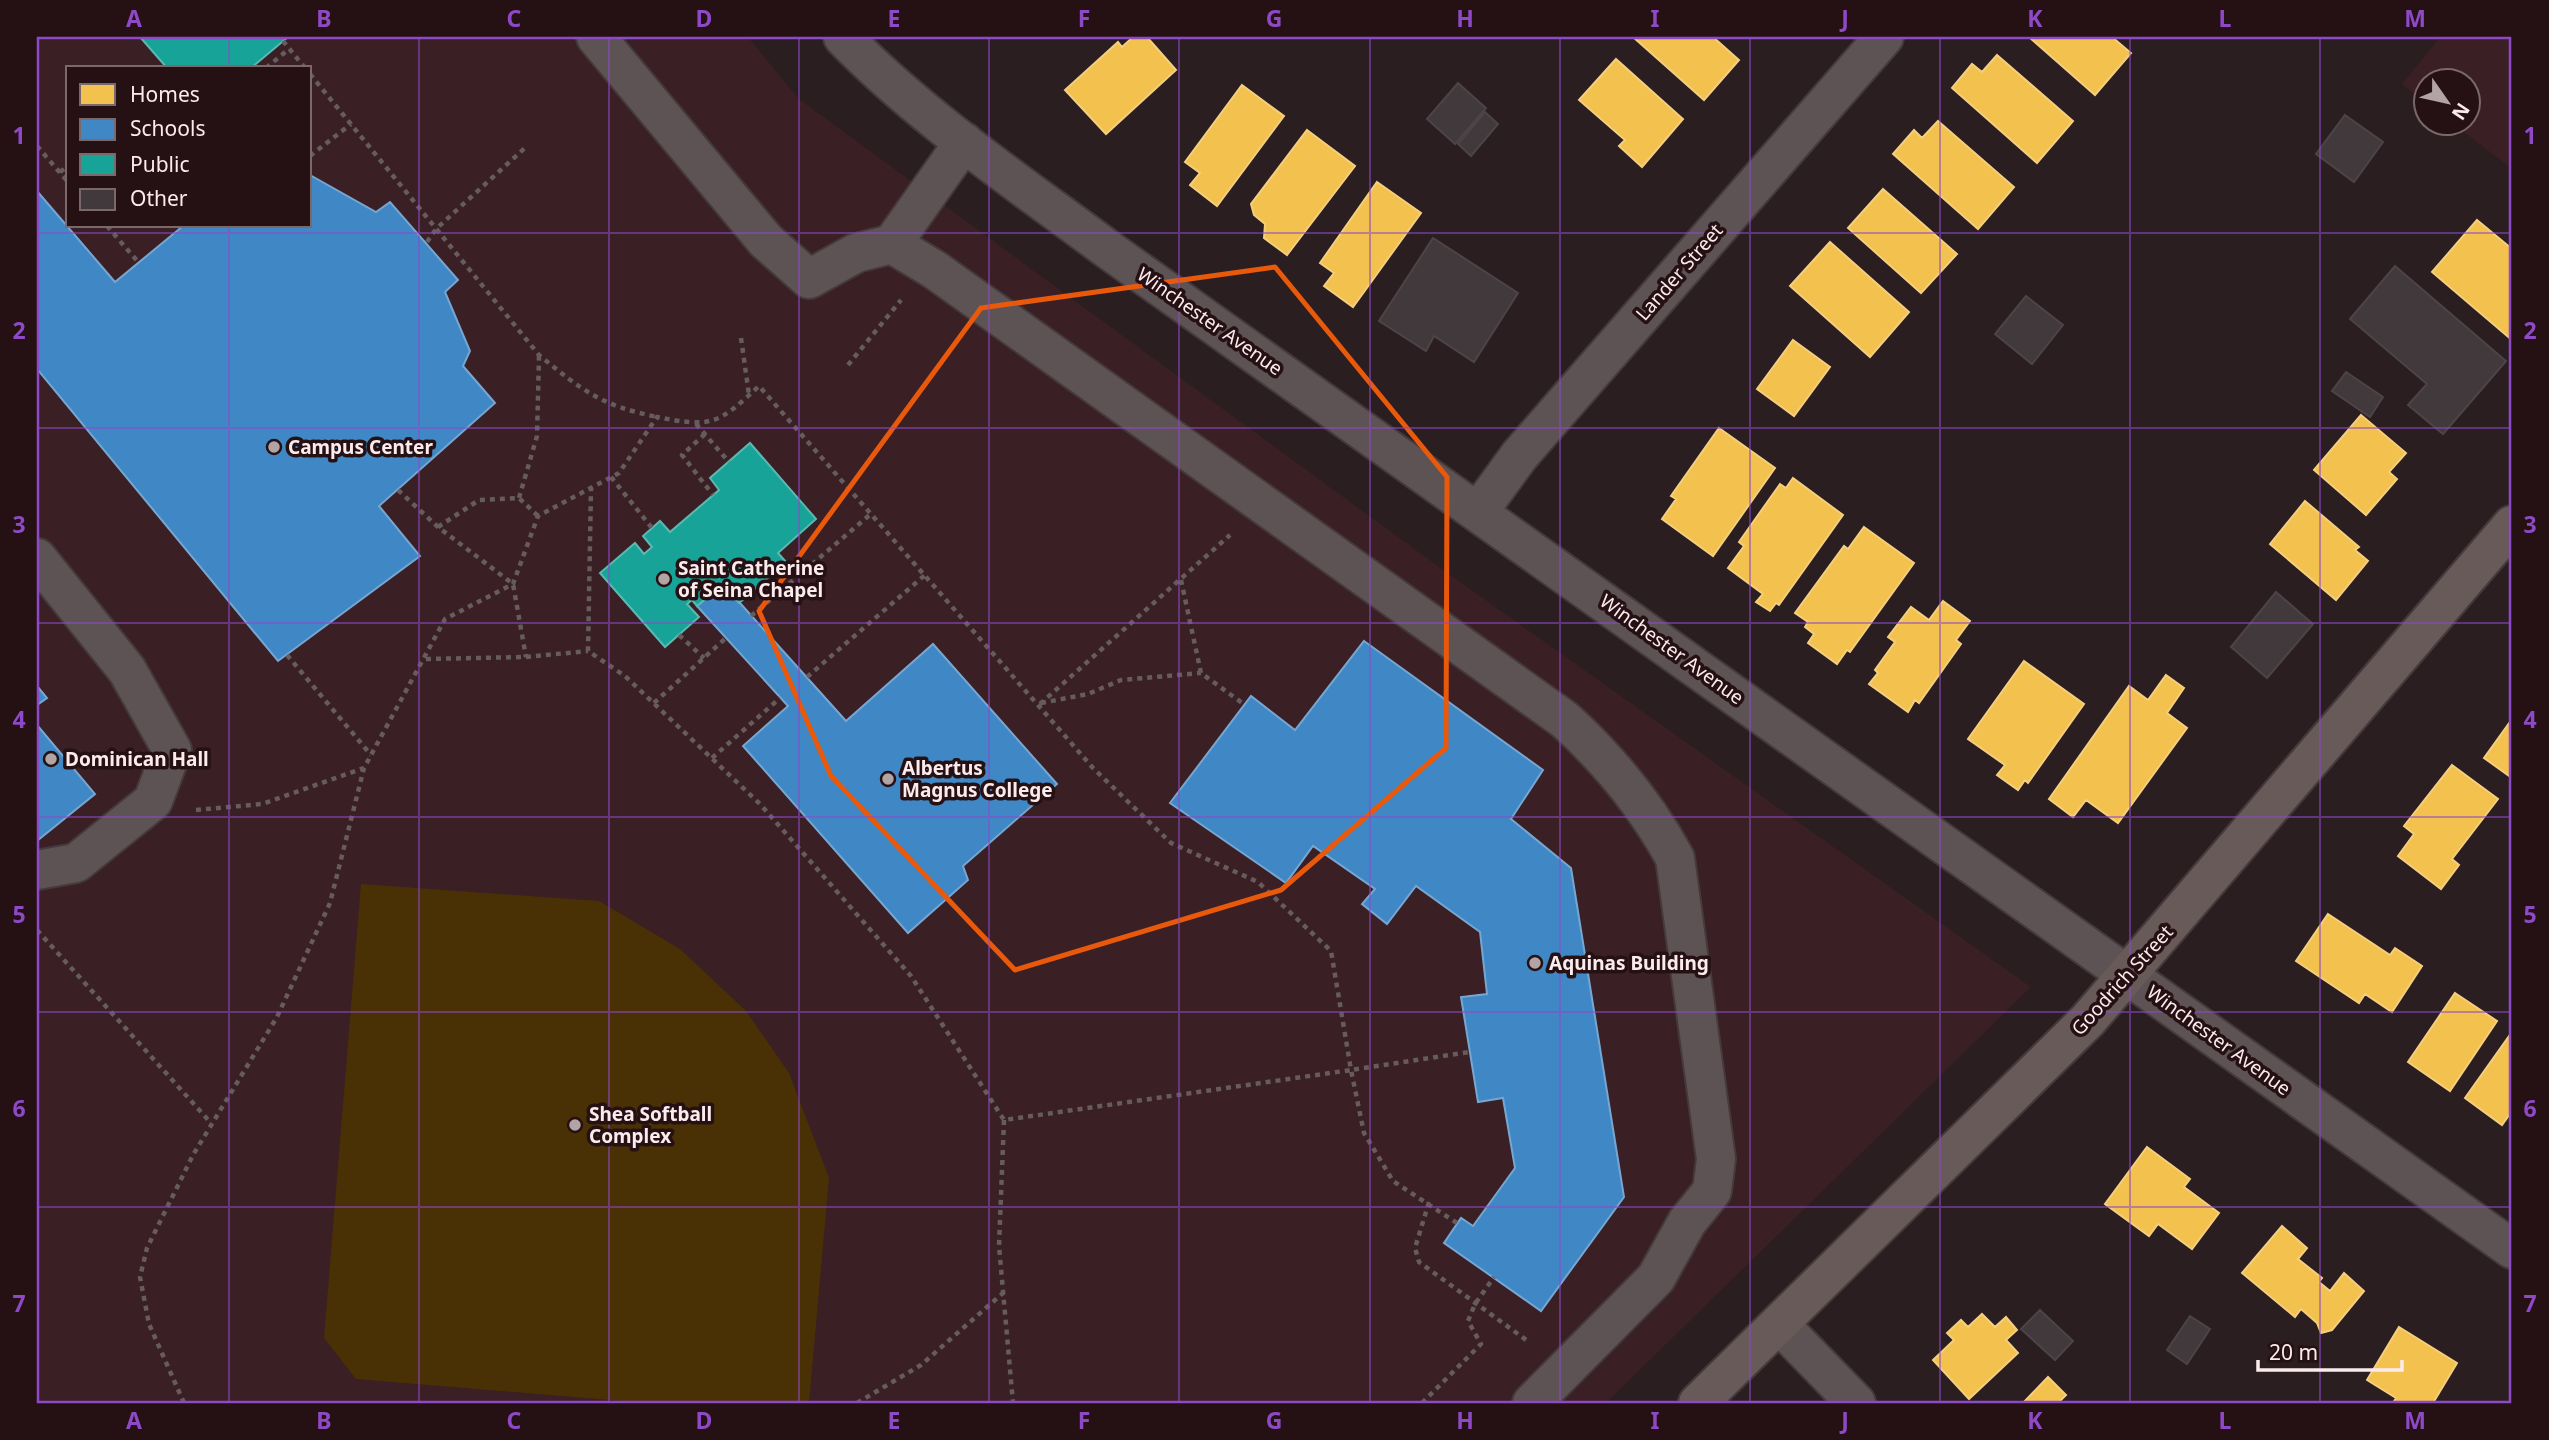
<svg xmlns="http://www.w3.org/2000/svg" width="2549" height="1440" font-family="'Noto Sans',sans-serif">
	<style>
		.built { fill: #3a1f24; fill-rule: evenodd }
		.pitch { fill: #4a3105 }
		.homes { fill: #f2c14e; stroke: #f5ce7e; stroke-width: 2 }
		.schools { fill: #3f88c5; stroke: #77a6d1; stroke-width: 2 }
		.public { fill: #17a398; stroke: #5bb9b2; stroke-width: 2 }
		.building { fill: #42393c; stroke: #4d4447; stroke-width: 2 }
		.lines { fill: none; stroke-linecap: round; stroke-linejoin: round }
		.minor-casing { stroke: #443a3b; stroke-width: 42 }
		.major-casing { stroke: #443a3b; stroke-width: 42 }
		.path { stroke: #665c5e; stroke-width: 4.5; stroke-dasharray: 5 5; stroke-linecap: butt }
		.minor { stroke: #5d5355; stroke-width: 38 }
		.major { stroke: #675a58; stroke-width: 38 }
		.marked { fill: none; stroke: #e8590c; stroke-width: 5; stroke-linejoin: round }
		.grid { fill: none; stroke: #8e49c6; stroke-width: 2; stroke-opacity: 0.55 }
		.poi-dot { fill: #b2a3a5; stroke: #251014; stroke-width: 2.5 }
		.labels { text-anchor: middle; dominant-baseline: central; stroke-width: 7; stroke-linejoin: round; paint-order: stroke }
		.street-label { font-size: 19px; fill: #fbebed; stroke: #251014 }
		.poi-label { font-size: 19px; font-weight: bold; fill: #fbebed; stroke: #251014; text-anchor: start }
		.neatline { fill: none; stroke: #8e49c6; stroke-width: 2.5 }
		.grid-label { font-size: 23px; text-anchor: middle; font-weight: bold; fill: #8e49c6 }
	</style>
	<rect width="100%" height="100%" fill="#2a1e20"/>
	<path class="built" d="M 37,37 L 748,37 L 799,99 L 1446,572 L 2031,987 L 1606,1403 L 37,1403 ZM 68,68 L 310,68 L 310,226 L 68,226 Z
		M 2440,37 L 2512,37 L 2512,169 L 2452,123 L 2468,122 L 2468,80 L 2426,80 L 2426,103 L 2402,84 Z"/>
	<path class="pitch" d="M 361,884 L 599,901 L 680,949 L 746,1011 L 789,1073 L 829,1178 L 809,1403 L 646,1403 L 356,1379 L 324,1338 Z"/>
	<path class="homes" d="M 1133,37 L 1147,37 L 1176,70 L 1106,134 L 1065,90 L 1118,42 L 1122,47 Z
		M 1633,37 L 1713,37 L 1739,60 L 1704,100 Z
		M 2029,37 L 2112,37 L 2131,53 L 2095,95 Z
		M 1997,55 L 2073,121 L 2037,163 L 1952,88 L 1972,64 L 1982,72 Z
		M 1616,59 L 1683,119 L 1642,167 L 1619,146 L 1625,140 L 1579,100 Z
		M 1242,85 L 1284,116 L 1217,206 L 1190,185 L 1200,173 L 1185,162 Z
		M 1938,121 L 2014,187 L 1978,229 L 1893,154 L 1914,130 L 1922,138 Z
		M 1307,130 L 1355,166 L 1287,255 L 1264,238 L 1265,224 L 1254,215 L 1251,204 Z
		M 1377,182 L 1421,213 L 1353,307 L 1324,286 L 1334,273 L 1320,263 Z
		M 1883,189 L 1957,254 L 1921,293 L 1848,228 Z
		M 2477,220 L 2512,249 L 2512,340 L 2432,272 Z
		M 1830,242 L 1909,312 L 1870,357 L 1790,286 Z
		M 1793,340 L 1830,367 L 1794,416 L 1757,389 Z
		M 2361,415 L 2406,453 L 2389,472 L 2397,479 L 2366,515 L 2314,470 Z
		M 1719,428 L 1775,468 L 1713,556 L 1662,519 L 1676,499 L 1671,496 Z
		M 1793,478 L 1843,515 L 1779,605 L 1776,603 L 1770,611 L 1756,602 L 1763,594 L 1728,568 L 1744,546 L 1739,542 L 1780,484 L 1786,488 Z
		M 2305,501 L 2359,547 L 2355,550 L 2368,561 L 2336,600 L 2270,544 Z
		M 1864,527 L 1914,563 L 1850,652 L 1847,650 L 1837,664 L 1808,643 L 1814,634 L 1805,627 L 1808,622 L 1795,613 L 1844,546 L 1848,549 Z
		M 1943,601 L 1970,621 L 1956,640 L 1961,644 L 1919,703 L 1915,700 L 1908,712 L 1869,684 L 1878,673 L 1875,670 L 1895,642 L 1888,637 L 1911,607 L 1929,620 Z
		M 2024,661 L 2084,704 L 2028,783 L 2025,780 L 2018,790 L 1997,775 L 2005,765 L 1968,739 Z
		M 2166,675 L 2184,688 L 2167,713 L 2187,728 L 2118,823 L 2086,800 L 2073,817 L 2049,799 L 2129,686 L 2148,700 Z
		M 2512,719 L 2512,778 L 2484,758 Z
		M 2452,765 L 2498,799 L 2452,859 L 2459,865 L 2441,889 L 2398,856 L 2414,834 L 2404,826 Z
		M 2328,914 L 2390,955 L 2395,948 L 2422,966 L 2392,1012 L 2365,994 L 2359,1003 L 2296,961 Z
		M 2455,993 L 2497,1021 L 2450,1091 L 2408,1062 Z
		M 2512,1032 L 2512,1111 L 2502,1125 L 2465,1098 Z
		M 2147,1147 L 2190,1179 L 2184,1187 L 2219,1213 L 2192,1249 L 2158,1224 L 2149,1236 L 2105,1204 Z
		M 2282,1226 L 2307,1248 L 2298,1259 L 2322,1278 L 2319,1282 L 2330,1291 L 2344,1273 L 2364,1291 L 2332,1330 L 2321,1333 L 2317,1323 L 2301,1309 L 2295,1317 L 2242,1273 Z
		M 1982,1314 L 1995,1327 L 2006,1317 L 2017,1330 L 2006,1340 L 2018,1353 L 1969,1399 L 1933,1360 L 1954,1340 L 1947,1333 L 1961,1320 L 1968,1327 Z
		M 2399,1327 L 2457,1363 L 2433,1403 L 2393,1403 L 2396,1398 L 2367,1380 Z
		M 2048,1377 L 2066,1395 L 2058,1403 L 2023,1403 Z"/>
	<path class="schools" d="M 310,175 L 376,212 L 390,202 L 458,280 L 445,292 L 470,351 L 463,366 L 495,403 L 379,506 L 420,556 L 278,661 L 37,369 L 37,191 L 115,282 L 183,226 L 310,226 Z
		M 723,584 L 846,721 L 933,644 L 1057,784 L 963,866 L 968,880 L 908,933 L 743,746 L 788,706 L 697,606 Z
		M 1364,641 L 1543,770 L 1511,819 L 1571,868 L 1624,1197 L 1541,1311 L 1444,1243 L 1461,1218 L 1473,1226 L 1515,1168 L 1503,1098 L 1478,1102 L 1461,997 L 1487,994 L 1480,932 L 1416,886 L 1387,924 L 1362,904 L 1375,889 L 1313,846 L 1286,883 L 1170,803 L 1251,696 L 1295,730 Z
		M 37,686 L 47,698 L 37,705 Z
		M 37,725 L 95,794 L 37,841 Z"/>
	<path class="public" d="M 140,37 L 288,37 L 251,68 L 167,68 Z
		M 750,443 L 816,519 L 778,553 L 786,562 L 739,603 L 723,584 L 697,606 L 692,600 L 687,604 L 699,617 L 665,647 L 600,573 L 635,543 L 644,554 L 652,547 L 643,536 L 660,521 L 670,532 L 719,490 L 710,478 Z"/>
	<path class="building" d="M 1458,83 L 1486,108 L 1455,144 L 1427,119 Z
		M 1485,112 L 1498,124 L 1471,156 L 1458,144 Z
		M 2345,115 L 2383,142 L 2354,182 L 2316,154 Z
		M 1433,238 L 1518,293 L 1474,362 L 1434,336 L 1426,351 L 1379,321 Z
		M 2395,266 L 2506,361 L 2443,434 L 2408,405 L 2427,384 L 2350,319 Z
		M 2026,296 L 2063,325 L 2032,364 L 1995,334 Z
		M 2346,372 L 2383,397 L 2370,417 L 2332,391 Z
		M 2276,592 L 2313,624 L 2267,678 L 2231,647 Z
		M 2040,1310 L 2073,1341 L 2055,1360 L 2021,1329 Z
		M 2190,1316 L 2210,1329 L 2187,1364 L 2167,1350 Z"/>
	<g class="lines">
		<g class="minor-casing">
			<path id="minor" d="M 596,37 L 766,241 L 809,279 L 856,253 L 892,244 L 935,270 L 1565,720 C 1609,760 1646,805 1675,858 L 1716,1159 L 1712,1191 L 1687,1222 L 1656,1278 L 1532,1403
				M 843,37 C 921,117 1016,181 1106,248 L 2512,1249
				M 892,244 L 964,142
				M 1479,511 L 1519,456 L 1884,37
				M 37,558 L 127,670 L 172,750 L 153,801 L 76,863 L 37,870
				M 1779,1324 L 1856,1403"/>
		</g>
		<g class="major-casing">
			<path id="major" d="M 1698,1403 L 2088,1020 L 2512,525"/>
		</g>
		<path class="path" d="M 283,41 L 305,68
			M 266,68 L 289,49
			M 310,74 L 539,355 C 583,391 600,405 657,417
			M 37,146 L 68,182
			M 310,156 L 351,124
			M 60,172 L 68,166
			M 107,226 L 139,263
			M 427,242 L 436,229 L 527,146
			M 741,338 L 749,395
			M 848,365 L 901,300
			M 696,424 L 729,462
			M 705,434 L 682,455 L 713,495
			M 611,477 L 652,528
			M 398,490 L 438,527 L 513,584 L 526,657
			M 519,498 L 537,436 L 539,356
			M 438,527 L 479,500 L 519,498 L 538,516
			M 1181,580 L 1201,673 L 1245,705
			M 751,616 L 872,513
			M 679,635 L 704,658
			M 287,655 L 371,755
			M 426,659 L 526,657 L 588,651
			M 807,677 L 925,575
			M 654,703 L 727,637
			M 1041,703 L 1088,694 L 1121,680 L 1201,673
			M 1040,704 L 1230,535
			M 712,758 L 780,698
			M 196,810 L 262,804 L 364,768 L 445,619 L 513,584 L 538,516 L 619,473 L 657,417 C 713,428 718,424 759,386 L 1093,768 L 1171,843 L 1258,882 L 1331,951 L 1351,1070 L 1004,1120 L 911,976 L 760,804 L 625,676 L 588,651 L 591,488
			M 37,930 L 211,1123
			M 1004,1120 L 999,1246 L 1013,1403
			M 1429,1202 L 1415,1248 L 1419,1262 L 1529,1342
			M 1457,1223 L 1393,1181 L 1364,1133 L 1351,1070 L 1470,1052
			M 184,1403 L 149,1324 L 140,1277 L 147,1248 L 193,1155 L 277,1017 L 330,903 L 364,768
			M 857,1403 L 921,1365 L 1003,1293
			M 1422,1403 L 1481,1344 L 1468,1321 L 1475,1304 L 1494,1277"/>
		<use href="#minor" class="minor"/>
		<use href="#major" class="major"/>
	</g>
	<path class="marked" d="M 1275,267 L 1447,477 L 1446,748 L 1281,890 L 1015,970 L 831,776 L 759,611 L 981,308 Z"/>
	<path class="grid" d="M 229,37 L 229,68M 419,37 L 419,1403M 609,37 L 609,1403M 799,37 L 799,1403M 989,37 L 989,1403M 1179,37 L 1179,1403M 1370,37 L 1370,1403M 1560,37 L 1560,1403M 1750,37 L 1750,1403M 1940,37 L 1940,1403M 2130,37 L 2130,1403M 2320,37 L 2320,1403M 229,226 L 229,1403M 37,233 L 2512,233M 37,428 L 2512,428M 37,623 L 2512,623M 37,817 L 2512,817M 37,1012 L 2512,1012M 37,1207 L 2512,1207"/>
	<g class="poi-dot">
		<circle cx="274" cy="447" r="7"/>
		<circle cx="664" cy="579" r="7"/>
		<circle cx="51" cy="759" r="7"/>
		<circle cx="888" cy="779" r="7"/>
		<circle cx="1535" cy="963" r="7"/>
		<circle cx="575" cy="1125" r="7"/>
	</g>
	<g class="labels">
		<g class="street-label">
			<text transform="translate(1679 272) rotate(-49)">Lander Street</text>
			<text transform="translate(1210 321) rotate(35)">Winchester Avenue</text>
			<text transform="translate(1672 649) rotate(36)">Winchester Avenue</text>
			<text transform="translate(2122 980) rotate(-48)">Goodrich Street</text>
			<text transform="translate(2219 1040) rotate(36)">Winchester Avenue</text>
		</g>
		<g class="poi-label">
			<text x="288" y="447">Campus Center</text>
			<text x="678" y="568">Saint Catherine<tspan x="678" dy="22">of Seina Chapel</tspan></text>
			<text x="65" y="759">Dominican Hall</text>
			<text x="902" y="768">Albertus<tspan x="902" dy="22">Magnus College</tspan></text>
			<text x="1549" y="963">Aquinas Building</text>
			<text x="589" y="1114">Shea Softball<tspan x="589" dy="22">Complex</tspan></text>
		</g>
	</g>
	<rect width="2549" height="1440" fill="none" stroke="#251014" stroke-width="77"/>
	<rect x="66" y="66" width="245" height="161" fill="#251014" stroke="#7b686b" stroke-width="2"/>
	<rect x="80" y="84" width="35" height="21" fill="#f2c14e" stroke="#7b686b" stroke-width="2"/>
	<text x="130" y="102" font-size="21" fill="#fbebed">Homes</text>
	<rect x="80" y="119" width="35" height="21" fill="#3f88c5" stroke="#7b686b" stroke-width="2"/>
	<text x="130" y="136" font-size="21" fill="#fbebed">Schools</text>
	<rect x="80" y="154" width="35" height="21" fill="#17a398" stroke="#7b686b" stroke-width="2"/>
	<text x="130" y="172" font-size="21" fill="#fbebed">Public</text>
	<rect x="80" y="189" width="35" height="21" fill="#42393c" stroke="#7b686b" stroke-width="2"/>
	<text x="130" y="206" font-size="21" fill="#fbebed">Other</text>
	<g transform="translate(2447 102) rotate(124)"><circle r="33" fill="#251014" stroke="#7b686b" stroke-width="2"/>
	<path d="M0-5L12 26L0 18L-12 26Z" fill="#b2a3a5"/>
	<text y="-10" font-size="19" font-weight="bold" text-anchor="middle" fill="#fbebed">N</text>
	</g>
	<path d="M2258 1360v10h144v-10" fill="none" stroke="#fbebed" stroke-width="3.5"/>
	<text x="2269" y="1360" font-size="21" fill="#fbebed" stroke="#251014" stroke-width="5" paint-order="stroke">20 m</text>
	<rect x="38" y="38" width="2472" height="1364" class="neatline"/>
	<g class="grid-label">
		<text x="134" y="27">A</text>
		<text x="324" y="27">B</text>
		<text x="514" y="27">C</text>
		<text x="704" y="27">D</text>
		<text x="894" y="27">E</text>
		<text x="1084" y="27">F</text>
		<text x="1274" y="27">G</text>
		<text x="1465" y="27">H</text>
		<text x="1655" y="27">I</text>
		<text x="1845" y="27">J</text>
		<text x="2035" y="27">K</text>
		<text x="2225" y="27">L</text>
		<text x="2415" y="27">M</text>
		<text x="19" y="144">1</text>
		<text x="2530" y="144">1</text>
		<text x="19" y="339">2</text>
		<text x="2530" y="339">2</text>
		<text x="19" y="533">3</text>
		<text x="2530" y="533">3</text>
		<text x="19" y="728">4</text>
		<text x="2530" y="728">4</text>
		<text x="19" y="923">5</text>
		<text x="2530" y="923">5</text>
		<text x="19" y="1117">6</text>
		<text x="2530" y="1117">6</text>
		<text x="19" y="1312">7</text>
		<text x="2530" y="1312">7</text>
		<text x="134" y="1429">A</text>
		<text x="324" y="1429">B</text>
		<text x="514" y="1429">C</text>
		<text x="704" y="1429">D</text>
		<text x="894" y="1429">E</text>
		<text x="1084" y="1429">F</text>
		<text x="1274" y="1429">G</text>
		<text x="1465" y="1429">H</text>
		<text x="1655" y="1429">I</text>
		<text x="1845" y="1429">J</text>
		<text x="2035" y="1429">K</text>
		<text x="2225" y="1429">L</text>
		<text x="2415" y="1429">M</text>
	</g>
</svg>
